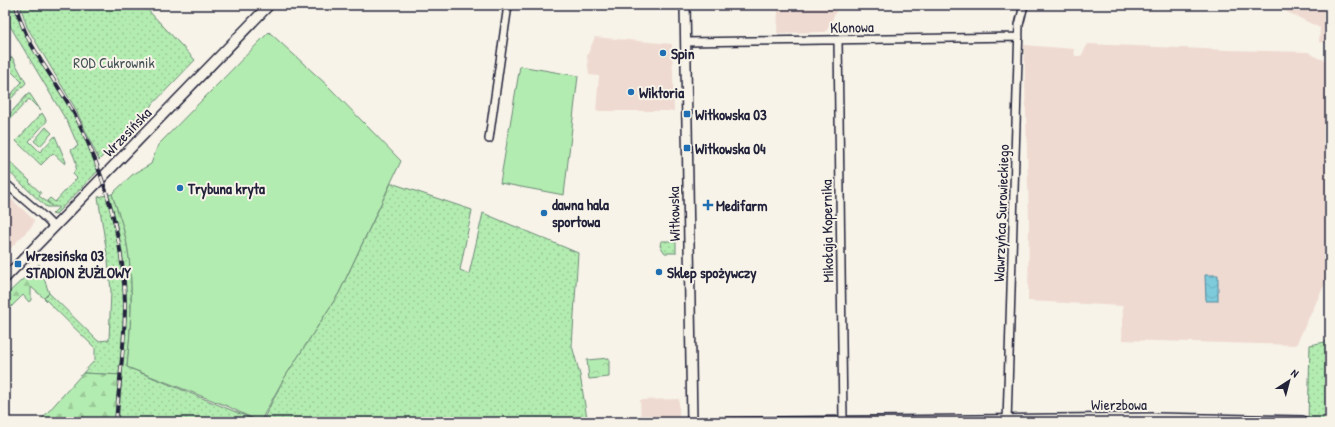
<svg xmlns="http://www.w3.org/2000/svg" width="1335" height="427" font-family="'Patrick Hand',sans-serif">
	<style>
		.built { fill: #efdad1 }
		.grass { fill: url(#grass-dots); stroke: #6a8776 }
		.forest { fill: url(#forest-firs); stroke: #6a8776 }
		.park { fill: url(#park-crowns); stroke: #6a8776 }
		.pitch { fill: #b3ecb0; stroke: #6a8776 }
		.water { fill: url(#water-waves); stroke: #59879b }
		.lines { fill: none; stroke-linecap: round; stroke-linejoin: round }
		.minor-casing { stroke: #22223b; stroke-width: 10 }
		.tertiary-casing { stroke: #22223b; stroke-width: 12 }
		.minor { stroke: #f7f3e8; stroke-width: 7 }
		.tertiary { stroke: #f7f3e8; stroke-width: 9 }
		.rail-casing { stroke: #22223b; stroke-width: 4 }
		.rail { stroke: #f7f3e8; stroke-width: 2.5; stroke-dasharray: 8; stroke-linecap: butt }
		.poi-dot { fill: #1f6fb2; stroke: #f7f3e8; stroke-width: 1.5 }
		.labels { text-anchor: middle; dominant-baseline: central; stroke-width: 4; stroke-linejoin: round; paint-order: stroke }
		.street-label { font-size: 15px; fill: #22223b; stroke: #f7f3e8 }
		.poi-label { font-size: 15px; font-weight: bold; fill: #22223b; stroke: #f7f3e8; text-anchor: start }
		.park-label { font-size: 15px; fill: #465458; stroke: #f7f3e8 }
	</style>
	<defs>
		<pattern id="grass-dots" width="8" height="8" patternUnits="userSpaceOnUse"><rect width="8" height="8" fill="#b3ecb0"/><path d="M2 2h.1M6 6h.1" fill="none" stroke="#9aca98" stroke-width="1.8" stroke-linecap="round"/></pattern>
		<pattern id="forest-firs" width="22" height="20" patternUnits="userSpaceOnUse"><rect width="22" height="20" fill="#b3ecb0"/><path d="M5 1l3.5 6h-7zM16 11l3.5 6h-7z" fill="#9aca98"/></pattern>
		<pattern id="park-crowns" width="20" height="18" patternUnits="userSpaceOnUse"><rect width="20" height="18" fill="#b3ecb0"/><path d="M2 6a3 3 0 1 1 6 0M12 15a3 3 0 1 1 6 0" fill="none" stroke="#9aca98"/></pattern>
		<pattern id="water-waves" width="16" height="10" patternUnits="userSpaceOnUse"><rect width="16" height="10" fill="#7dcbdb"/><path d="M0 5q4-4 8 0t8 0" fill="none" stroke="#6caebd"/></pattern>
	</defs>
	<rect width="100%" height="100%" fill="#f7f3e8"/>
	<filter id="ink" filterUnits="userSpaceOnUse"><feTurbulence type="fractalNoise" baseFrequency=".025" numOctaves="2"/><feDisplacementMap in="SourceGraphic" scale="8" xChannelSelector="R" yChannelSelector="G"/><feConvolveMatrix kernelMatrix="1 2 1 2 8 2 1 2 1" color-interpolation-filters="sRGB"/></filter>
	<g filter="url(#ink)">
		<path class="built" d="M 700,5 L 747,5 L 747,10 L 700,10 Z
			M 763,5 L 839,5 L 826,32 L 777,33 L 778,11 Z
			M 1281,5 L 1330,5 L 1330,43 L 1319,42 L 1320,28 L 1279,8 Z
			M 595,37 L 672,44 L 674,111 L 596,111 L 599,76 L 589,75 L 587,56 Z
			M 1088,44 L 1227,50 L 1308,52 L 1318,58 L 1328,61 L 1330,59 L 1330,273 L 1296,345 L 1122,340 L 1123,306 L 1028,301 L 1029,220 L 1024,45 L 1074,49 L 1075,56 L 1081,56 Z
			M 5,193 L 34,220 L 33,225 L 5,254 Z
			M 679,399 L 679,422 L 641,422 L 640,400 Z"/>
		<path class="grass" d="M 6,5 L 16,5 C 23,36 43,61 60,88 C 76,114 89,142 98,171 L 55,215 L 52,214 L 59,207 L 46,207 L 5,168 L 5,157 L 30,181 L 29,182 L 41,193 L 39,196 L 52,206 L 47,201 L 50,198 L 55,202 L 77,178 L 73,174 C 79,165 75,159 71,150 L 78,146 L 69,125 L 10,26 Z
			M 20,5 L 151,5 L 147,9 L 195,60 L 99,160 L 75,108 L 27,27 Z
			M 12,57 L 26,83 L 5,105 L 5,101 L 22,82 L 8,68 L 5,71 L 5,62 Z
			M 28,94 L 30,94 L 41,111 L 29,99 L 5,124 L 5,119 Z
			M 42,113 L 47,121 L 29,141 L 40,152 L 55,136 L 66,162 L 65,164 L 53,153 L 41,165 L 16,141 Z
			M 391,183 L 472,210 L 460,270 L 469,274 L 483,213 L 578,253 L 572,346 L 580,375 L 587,418 L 586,422 L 262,422 L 283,380 L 339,293 Z
			M 112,194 C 116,207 122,221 125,235 C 135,277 131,324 127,367 L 260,422 L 118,422 L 122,375 L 83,373 L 95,360 L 95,348 L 44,298 L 49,293 L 98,341 L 109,340 L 111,291 L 108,260 L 98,197 Z
			M 661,241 L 676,241 L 676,253 L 665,253 L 660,246 Z
			M 1330,341 L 1330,422 L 1308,422 L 1310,345 Z"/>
		<path class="forest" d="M 39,264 L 49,293 L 44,298 L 31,287 L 31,300 L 29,302 L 23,295 L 5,313 L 5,296 Z
			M 83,373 L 122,375 L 118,422 L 39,422 Z"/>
		<path class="park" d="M 46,127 L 52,133 L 40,146 L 34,141 Z
			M 609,358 L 609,377 L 589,379 L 587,360 Z"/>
		<path class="pitch" d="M 269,32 L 327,85 L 401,161 L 339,293 L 283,380 L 260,422 L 227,406 L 127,367 C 131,324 135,277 125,235 C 122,221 116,207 112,194 L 132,175 L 151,164 L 158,145 Z
			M 520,66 L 578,76 L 564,195 L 500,183 Z"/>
		<path class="water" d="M 1205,275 L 1218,275 L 1218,301 L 1206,301 Z"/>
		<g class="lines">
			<g class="minor-casing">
				<path id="minor" d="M 838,40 L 843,420
					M 686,42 L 1019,37
					M 489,139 L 508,5
					M 5,183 L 42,215 L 54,227
					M 696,422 L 1156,417 L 1303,420 L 1303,422
					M 1007,422 L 1019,25 L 1024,5"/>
			</g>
			<g class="tertiary-casing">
				<path id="tertiary" d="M 685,5 L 692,422
					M 5,278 L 269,5"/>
			</g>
			<use href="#minor" class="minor"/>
			<use href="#tertiary" class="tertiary"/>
			<g class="rail-casing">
				<path id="rail" d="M 16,5 C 26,50 61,84 80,125 C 106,180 124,243 125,304 C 125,343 119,383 116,422"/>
			</g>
			<use href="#rail" class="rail"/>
		</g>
	</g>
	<g class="poi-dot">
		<circle cx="663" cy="53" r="4"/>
		<circle cx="631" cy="92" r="4"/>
		<rect x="683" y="110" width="8" height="8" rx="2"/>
		<rect x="683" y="144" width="8" height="8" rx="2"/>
		<circle cx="180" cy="188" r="4"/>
		<path d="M706 199h4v4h4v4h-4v4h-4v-4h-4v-4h4z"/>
		<circle cx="544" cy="213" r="4"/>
		<rect x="14" y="260" width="8" height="8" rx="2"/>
		<circle cx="659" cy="272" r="4"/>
	</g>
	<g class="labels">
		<g class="street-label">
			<text transform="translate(852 27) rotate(-1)">Klonowa</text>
			<text transform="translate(127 132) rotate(-46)">Wrzesińska</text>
			<text transform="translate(1001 213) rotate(-88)">Wawrzyńca Surowieckiego</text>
			<text transform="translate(674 214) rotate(-91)">Witkowska</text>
			<text transform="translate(827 231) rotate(-91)">Mikołaja Kopernika</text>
			<text x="1119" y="404">Wierzbowa</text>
		</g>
		<g class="poi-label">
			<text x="671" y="53">Spin</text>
			<text x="639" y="92">Wiktoria</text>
			<text x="695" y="114">Witkowska 03</text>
			<text x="695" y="148">Witkowska 04</text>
			<text x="188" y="188">Trybuna kryta</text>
			<text x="552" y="204">dawna hala<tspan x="552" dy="17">sportowa</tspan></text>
			<text x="716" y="205">Medifarm</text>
			<text x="26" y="255">Wrzesińska 03<tspan x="26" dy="17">STADION ŻUŻLOWY</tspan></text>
			<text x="667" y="272">Sklep spożywczy</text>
		</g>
		<g class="park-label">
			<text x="114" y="62">ROD Cukrownik</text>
		</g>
	</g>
	<rect width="1335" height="427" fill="none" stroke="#f7f3e8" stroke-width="20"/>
	<rect x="10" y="10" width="1315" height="407" fill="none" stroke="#22223b" stroke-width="1.5" filter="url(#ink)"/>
	<g transform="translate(1289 381) rotate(36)" stroke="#f7f3e8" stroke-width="3" paint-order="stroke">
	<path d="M0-3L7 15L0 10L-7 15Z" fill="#22223b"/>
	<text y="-6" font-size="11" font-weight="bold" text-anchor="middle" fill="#22223b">N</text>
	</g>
</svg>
